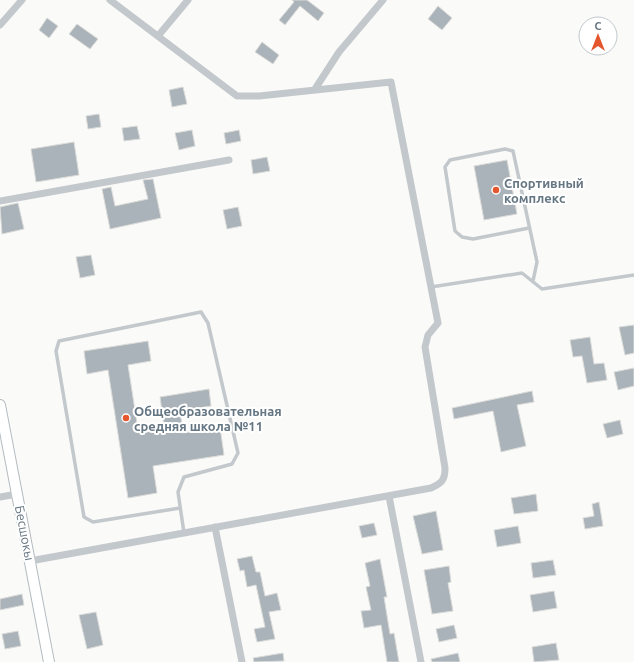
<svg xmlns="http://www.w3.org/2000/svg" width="634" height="662" font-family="Ubuntu,sans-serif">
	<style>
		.building { fill: #aab3b9; stroke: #dcdcda }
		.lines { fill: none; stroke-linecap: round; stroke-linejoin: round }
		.secondary-casing { stroke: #b3babf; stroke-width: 12 }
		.lane { stroke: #c3c8cc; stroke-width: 3.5 }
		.street { stroke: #c3c8cc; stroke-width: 7 }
		.secondary { stroke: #fff; stroke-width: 10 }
		.poi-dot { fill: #e4572e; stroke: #fff; stroke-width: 1.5 }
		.labels { text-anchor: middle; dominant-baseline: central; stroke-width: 4; stroke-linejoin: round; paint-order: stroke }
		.poi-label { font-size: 13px; font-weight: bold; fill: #657683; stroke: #fff; text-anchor: start }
		.street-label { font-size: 13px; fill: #657683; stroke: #fff }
	</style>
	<rect width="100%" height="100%" fill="#fafaf8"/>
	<path class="building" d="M 292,0 L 307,0 L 324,13 L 318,21 L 300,6 L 285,25 L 279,20 L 294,2 Z
		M 438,6 L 452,18 L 442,30 L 428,19 Z
		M 47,18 L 58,26 L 49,38 L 39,30 Z
		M 77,24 L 98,39 L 90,49 L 69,34 Z
		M 262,42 L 279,55 L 273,64 L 255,52 Z
		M 183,87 L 187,104 L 172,107 L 169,90 Z
		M 99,114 L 101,127 L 88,129 L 86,116 Z
		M 137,126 L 140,139 L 124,141 L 122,128 Z
		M 192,130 L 195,146 L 179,150 L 175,133 Z
		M 239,130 L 241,141 L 226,144 L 224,133 Z
		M 74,142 L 79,175 L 36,182 L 31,149 Z
		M 267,157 L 270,171 L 253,174 L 251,160 Z
		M 507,160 L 517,214 L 484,220 L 474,166 Z
		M 153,179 L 161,218 L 110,229 L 102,189 L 111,187 L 115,206 L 148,199 L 143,180 Z
		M 18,203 L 24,229 L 2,234 L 0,207 Z
		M 238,207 L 242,226 L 227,229 L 223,210 Z
		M 91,255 L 95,275 L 80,278 L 76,257 Z
		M 634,325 L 634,353 L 625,355 L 619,327 Z
		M 590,337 L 594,364 L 604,363 L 607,380 L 587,383 L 582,356 L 573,357 L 570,340 Z
		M 148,341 L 151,361 L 128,365 L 138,430 L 164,426 L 160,397 L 209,389 L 211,406 L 180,411 L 183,433 L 220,427 L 224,455 L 153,466 L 157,493 L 128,498 L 108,370 L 87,374 L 84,351 Z
		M 634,368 L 634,386 L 618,390 L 614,372 Z
		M 532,391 L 534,402 L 517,405 L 526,446 L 501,452 L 493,411 L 454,419 L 452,408 Z
		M 620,420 L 623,434 L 607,438 L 603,424 Z
		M 536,494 L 538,511 L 514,514 L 511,498 Z
		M 599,502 L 603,526 L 585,529 L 583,518 L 594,516 L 592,504 Z
		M 436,511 L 443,550 L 422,554 L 413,516 Z
		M 374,523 L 377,535 L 362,538 L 359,526 Z
		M 518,526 L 521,543 L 497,547 L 494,530 Z
		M 252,556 L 256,572 L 260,572 L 265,596 L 277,593 L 281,610 L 269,612 L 275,639 L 257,642 L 254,629 L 265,627 L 256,585 L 247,587 L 244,570 L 240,571 L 237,559 Z
		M 380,559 L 387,597 L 384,597 L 390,634 L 394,633 L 399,662 L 387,662 L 381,625 L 364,628 L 361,611 L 371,610 L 366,587 L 370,586 L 365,563 Z
		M 553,560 L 556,575 L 533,578 L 531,563 Z
		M 449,566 L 451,582 L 448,583 L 453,611 L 432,614 L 424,570 Z
		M 554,591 L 557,608 L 533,612 L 530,595 Z
		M 22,594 L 24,605 L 0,610 L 0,599 Z
		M 96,612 L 103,645 L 87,649 L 79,615 Z
		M 454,625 L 457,638 L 439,642 L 436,629 Z
		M 18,631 L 21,646 L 5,649 L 2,634 Z
		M 556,643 L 559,660 L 534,662 L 532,647 Z
		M 283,653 L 284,661 L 254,662 L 253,658 Z
		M 458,653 L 460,662 L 432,662 L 431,659 Z"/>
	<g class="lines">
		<g class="secondary-casing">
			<path id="secondary" d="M 0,405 L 49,662"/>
		</g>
		<path class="lane" d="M 529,228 L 473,239 L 462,237 L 455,231 L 445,167 L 450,160 L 505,149 L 513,151 L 537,262 L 533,281
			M 431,287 L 522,273 L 542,289 L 634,275
			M 180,508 L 93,522 L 84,517 L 56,351 L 59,341 L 201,312 L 208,323 L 238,453 L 232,464 L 184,477 L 178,492 L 184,533"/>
		<path class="street" d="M 0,25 L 22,0
			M 158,36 L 188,0
			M 315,89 L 339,52 L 383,0
			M 0,201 L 229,160
			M 389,496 L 421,662
			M 0,497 L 17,494
			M 215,527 L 242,662
			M 30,561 L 431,488 C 442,483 445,480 445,468 L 425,347 L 428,335 L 438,323 L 391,82 L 259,96 L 237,96 L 110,0"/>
		<use href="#secondary" class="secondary"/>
	</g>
	<g class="poi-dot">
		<circle cx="496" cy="190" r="4"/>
		<circle cx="126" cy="418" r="4"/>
	</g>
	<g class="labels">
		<g class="poi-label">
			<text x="504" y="183">Спортивный<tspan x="504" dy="15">комплекс</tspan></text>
			<text x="134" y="411">Общеобразовательная<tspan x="134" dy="15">средняя школа №11</tspan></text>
		</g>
		<g class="street-label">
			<text transform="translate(25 533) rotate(79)">Бесшокы</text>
		</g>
	</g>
	<g transform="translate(598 36)"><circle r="19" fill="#ffffff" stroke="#c1c8cd"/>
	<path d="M0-3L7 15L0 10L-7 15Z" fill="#e4572e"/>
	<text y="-6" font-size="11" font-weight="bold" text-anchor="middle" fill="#657683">С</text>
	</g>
</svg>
